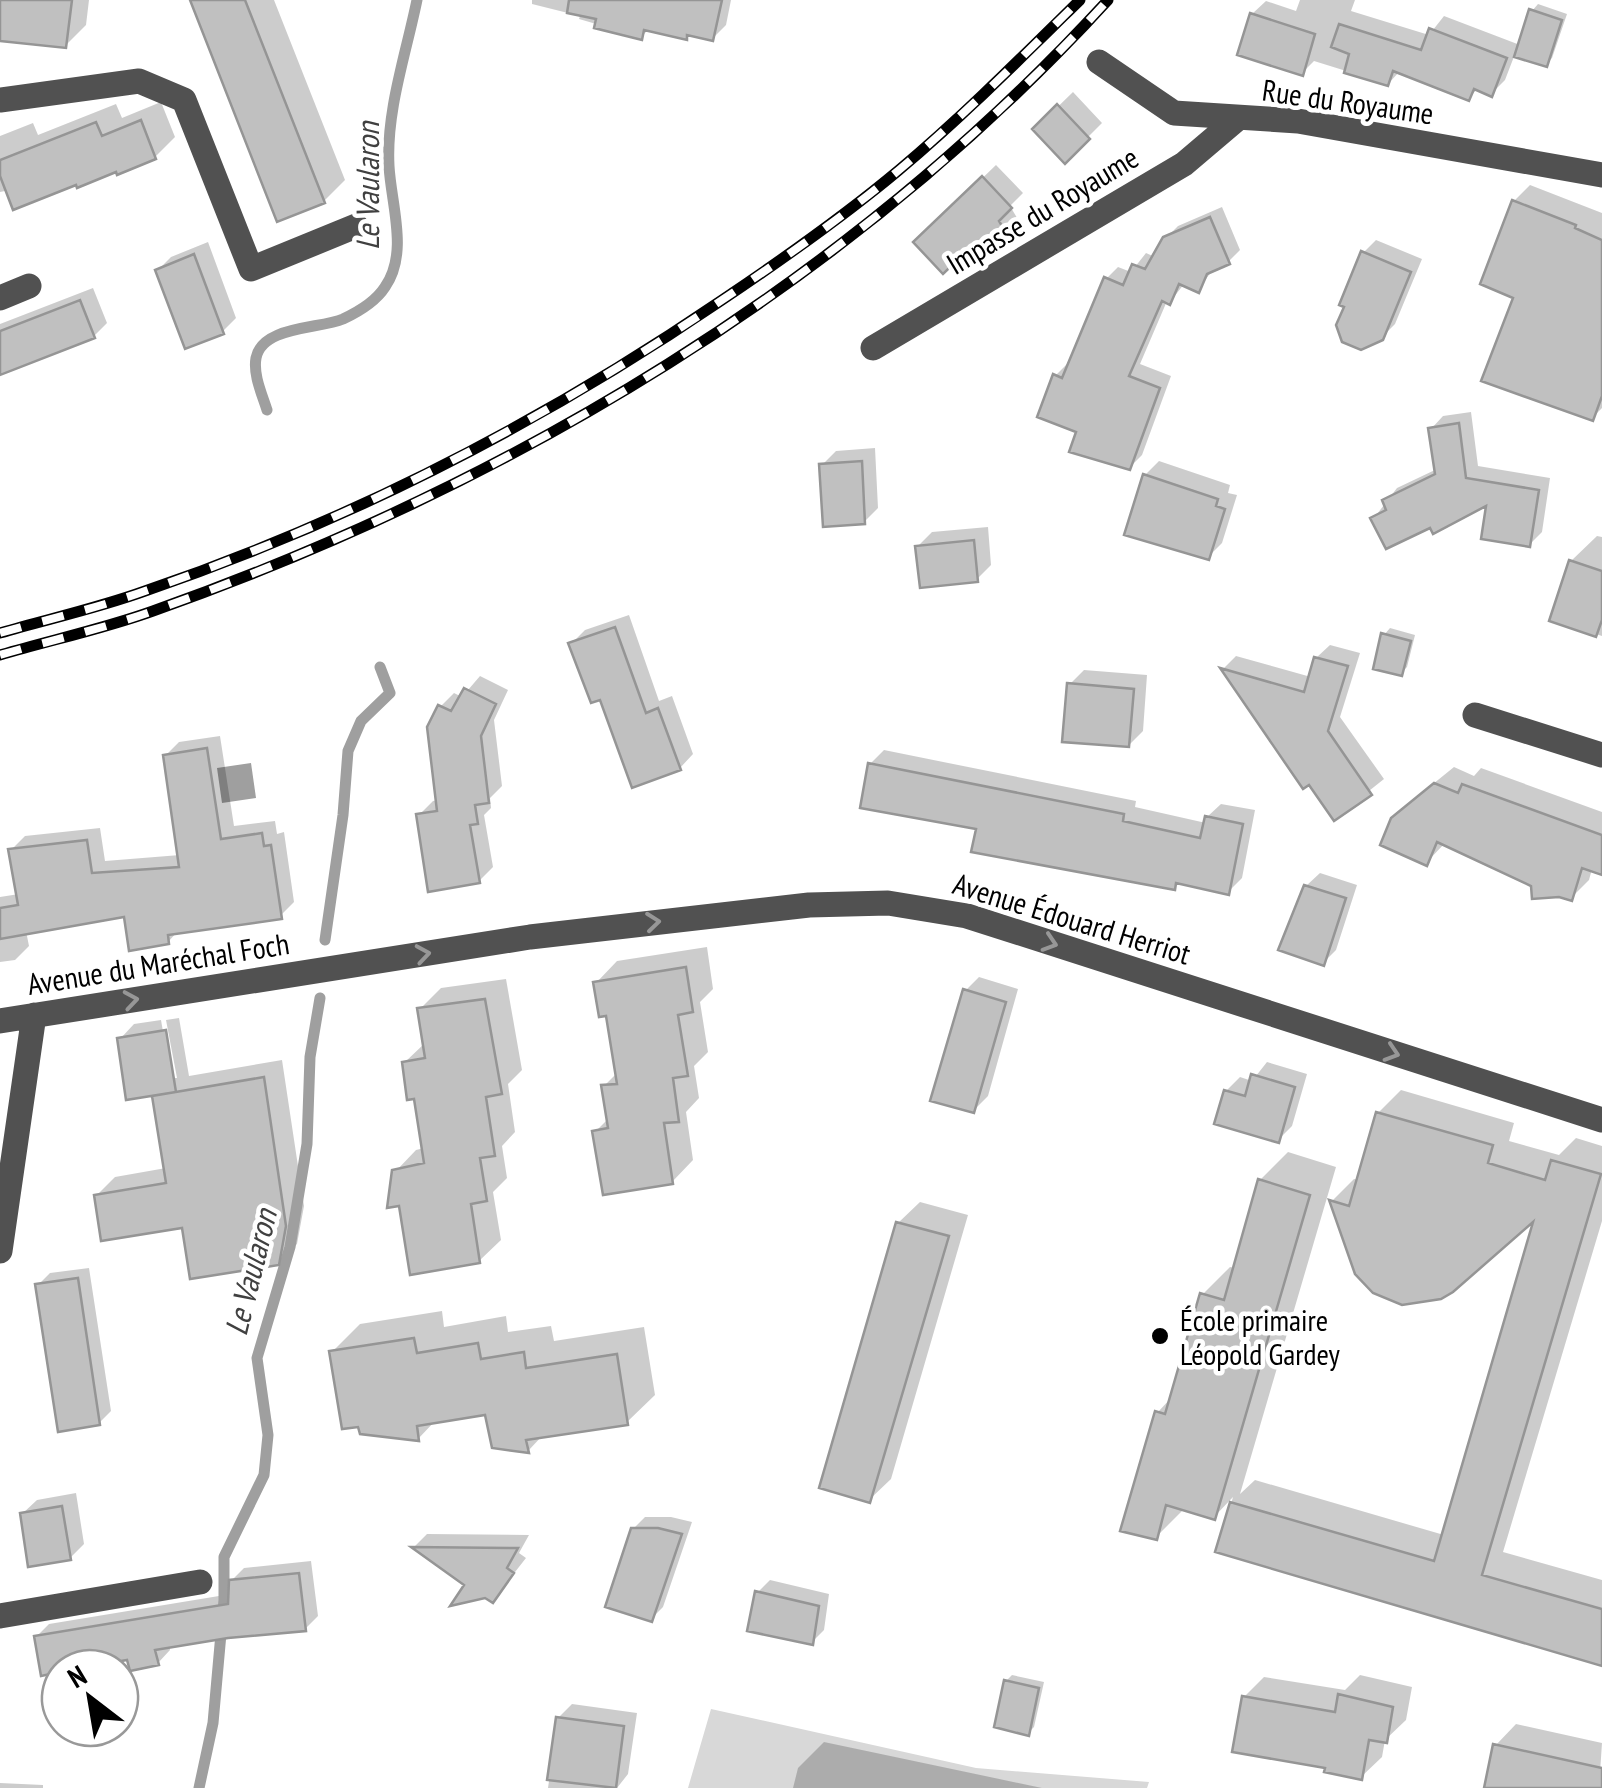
<svg xmlns="http://www.w3.org/2000/svg" width="1602" height="1788" font-family="'PT Sans Narrow',sans-serif">
	<style>
		.green { fill: #d8d8d8 }
		.water { fill: #9f9f9f }
		.shadow { fill: #0003 }
		.lines { fill: none; stroke-linecap: round; stroke-linejoin: round }
		.stream { stroke: #9f9f9f; stroke-width: 11 }
		.building { fill: #c0c0c0; stroke: #959595; stroke-width: 2.5 }
		.minor { stroke: #515151; stroke-width: 25 }
		.rail-casing { stroke: #000; stroke-width: 11 }
		.rail { stroke: #fff; stroke-width: 8; stroke-dasharray: 22; stroke-linecap: butt }
		.oneway { stroke: #979797 }
		.poi-dot { fill: #000; stroke: #fff; stroke-width: 4 }
		.labels { text-anchor: middle; dominant-baseline: central; stroke-width: 9; stroke-linejoin: round; paint-order: stroke }
		.street-label { font-size: 30px; fill: #000; stroke: #fff }
		.poi-label { font-size: 30px; fill: #000; stroke: #fff; text-anchor: start }
		.water-label { font-size: 32px; font-style: italic; fill: #404040; stroke: #fff }
	</style>
	<rect width="100%" height="100%" fill="#fff"/>
	<path class="green" d="M 711,1709 L 976,1768 L 1149,1782 L 1147,1788 L 688,1788 Z"/>
	<path class="water" d="M 251,763 L 256,798 L 222,803 L 217,768 Z"/>
	<path class="shadow" d="M 0,0 L 89,0 L 86,25 L 65,46 L 0,38 Z
		M 192,0 L 274,0 L 345,180 L 324,201 Z
		M 532,0 L 731,0 L 726,25 L 712,39 L 690,33 L 686,38 L 649,29 L 641,37 L 579,19 L 580,16 L 532,4 Z
		M 1300,0 L 1355,0 L 1351,11 L 1429,35 L 1444,16 L 1520,45 L 1532,11 L 1538,4 L 1567,14 L 1552,58 L 1546,64 L 1515,54 L 1505,80 L 1491,94 L 1478,88 L 1469,98 L 1400,71 L 1388,84 L 1314,61 L 1302,73 L 1252,14 L 1266,1 L 1296,11 Z
		M 1073,92 L 1102,123 L 1065,160 L 1035,129 Z
		M 161,102 L 175,137 L 155,157 L 117,169 L 0,192 L 0,136 L 33,123 L 38,135 L 116,104 L 122,118 Z
		M 996,165 L 1023,193 L 1010,206 L 1023,228 L 1010,241 L 916,242 Z
		M 1530,185 L 1602,213 L 1602,408 L 1592,418 L 1517,297 L 1514,201 Z
		M 1222,207 L 1240,250 L 1228,262 L 1214,268 L 1198,290 L 1184,284 L 1170,302 L 1167,301 L 1140,364 L 1171,376 L 1142,455 L 1129,468 L 1079,430 L 1055,376 L 1067,364 L 1070,365 L 1106,279 L 1118,267 L 1131,272 L 1146,253 L 1155,257 L 1165,239 L 1178,226 Z
		M 1376,240 L 1422,259 L 1395,324 L 1381,338 L 1363,253 Z
		M 208,242 L 236,318 L 223,331 L 158,270 L 171,257 Z
		M 93,288 L 107,323 L 94,336 L 0,373 L 0,324 Z
		M 1471,412 L 1478,466 L 1550,478 L 1542,532 L 1530,544 L 1489,502 L 1432,524 L 1374,518 L 1397,488 L 1437,469 L 1431,429 L 1443,416 Z
		M 875,448 L 878,508 L 864,522 L 822,465 L 836,451 Z
		M 1159,461 L 1230,485 L 1228,493 L 1237,495 L 1222,543 L 1208,557 L 1145,475 Z
		M 988,527 L 991,565 L 977,579 L 918,546 L 932,532 Z
		M 1597,536 L 1602,537 L 1602,636 L 1552,620 L 1571,561 Z
		M 629,615 L 659,701 L 672,696 L 693,754 L 680,768 L 602,697 L 571,644 L 585,630 Z
		M 1390,628 L 1415,635 L 1407,667 L 1401,673 L 1384,635 Z
		M 1330,645 L 1360,653 L 1340,717 L 1384,779 L 1335,818 L 1310,782 L 1304,785 L 1224,668 L 1236,656 L 1311,677 L 1316,658 Z
		M 1084,670 L 1147,675 L 1143,731 L 1129,745 L 1070,684 Z
		M 480,676 L 508,690 L 494,720 L 502,786 L 490,798 L 491,808 L 484,815 L 493,867 L 479,881 L 419,815 L 433,801 L 438,800 L 440,707 L 454,693 L 462,697 Z
		M 220,736 L 234,826 L 275,821 L 277,834 L 284,832 L 294,902 L 280,916 L 178,931 L 168,942 L 126,914 L 26,931 L 29,946 L 15,960 L 0,962 L 0,897 L 19,894 L 11,850 L 25,836 L 100,828 L 105,861 L 180,855 L 165,756 L 179,742 Z
		M 884,750 L 1136,801 L 1135,807 L 1206,823 L 1207,817 L 1221,804 L 1255,810 L 1242,878 L 1228,892 L 1180,882 L 1174,888 L 979,827 L 870,764 Z
		M 1454,767 L 1474,776 L 1481,768 L 1602,812 L 1602,872 L 1592,869 L 1589,880 L 1571,898 L 1533,885 L 1445,843 L 1426,863 L 1412,801 Z
		M 1320,873 L 1357,885 L 1336,950 L 1323,963 L 1306,886 Z
		M 707,947 L 713,989 L 700,1002 L 708,1052 L 694,1066 L 699,1098 L 686,1112 L 693,1160 L 672,1182 L 595,1132 L 609,1118 L 604,1086 L 617,1073 L 608,1014 L 596,983 L 617,961 Z
		M 979,977 L 1018,989 L 988,1096 L 974,1110 L 965,991 Z
		M 506,979 L 522,1070 L 508,1084 L 515,1132 L 502,1146 L 507,1178 L 493,1192 L 501,1240 L 479,1261 L 395,1172 L 416,1150 L 424,1148 L 416,1096 L 404,1063 L 425,1043 L 420,1009 L 441,988 Z
		M 179,1018 L 189,1076 L 282,1060 L 304,1206 L 297,1244 L 278,1263 L 184,1225 L 97,1195 L 115,1177 L 166,1168 L 154,1097 L 159,1092 L 120,1039 L 134,1024 L 161,1020 L 171,1078 L 177,1078 L 166,1020 Z
		M 1267,1062 L 1307,1074 L 1292,1126 L 1278,1140 L 1226,1091 L 1240,1077 L 1252,1081 Z
		M 1401,1090 L 1514,1123 L 1509,1141 L 1559,1155 L 1576,1138 L 1602,1146 L 1602,1221 L 1503,1552 L 1602,1580 L 1602,1662 L 1218,1551 L 1233,1497 L 1214,1517 L 1185,1508 L 1156,1537 L 1157,1413 L 1172,1397 L 1203,1294 L 1230,1267 L 1235,1268 L 1260,1180 L 1288,1152 L 1336,1167 L 1240,1494 L 1255,1480 L 1444,1535 L 1537,1214 L 1452,1290 L 1332,1201 L 1354,1179 L 1359,1180 L 1378,1113 Z
		M 920,1202 L 968,1215 L 891,1479 L 869,1500 L 898,1223 Z
		M 89,1268 L 111,1411 L 99,1423 L 38,1285 L 50,1273 Z
		M 442,1311 L 444,1327 L 506,1316 L 508,1332 L 551,1326 L 554,1341 L 644,1327 L 655,1395 L 627,1422 L 543,1435 L 528,1451 L 487,1412 L 436,1420 L 418,1439 L 332,1352 L 360,1324 Z
		M 76,1493 L 84,1544 L 70,1558 L 22,1514 L 37,1500 Z
		M 645,1517 L 671,1517 L 692,1522 L 663,1607 L 651,1619 L 633,1529 Z
		M 427,1534 L 529,1535 L 519,1553 L 526,1558 L 493,1600 L 415,1546 Z
		M 311,1561 L 318,1616 L 305,1629 L 228,1635 L 169,1645 L 170,1650 L 158,1663 L 129,1657 L 60,1669 L 36,1637 L 49,1624 L 231,1594 L 231,1581 L 244,1568 Z
		M 770,1580 L 829,1594 L 824,1630 L 812,1642 L 758,1592 Z
		M 1012,1675 L 1044,1682 L 1034,1727 L 1028,1733 L 1006,1681 Z
		M 1360,1675 L 1412,1687 L 1406,1720 L 1385,1740 L 1382,1757 L 1361,1777 L 1327,1766 L 1244,1697 L 1264,1677 L 1345,1690 Z
		M 572,1704 L 637,1713 L 628,1774 L 617,1788 L 548,1788 L 558,1718 Z
		M 1516,1724 L 1602,1743 L 1599,1788 L 1486,1788 L 1495,1746 Z
		M 824,1742 L 1042,1788 L 793,1788 L 798,1768 Z
		M 0,1783 L 43,1785 L 43,1788 L 0,1788 Z"/>
	<g class="lines">
		<path class="stream" d="M 267,410 C 262,394 253,375 256,358 C 262,326 319,329 343,319 C 358,312 376,301 385,287 C 409,253 391,204 389,166 C 386,111 406,54 417,0
			M 325,940 L 343,815 L 348,751 L 361,721 L 390,693 L 380,667
			M 199,1788 L 213,1723 L 224,1600 L 224,1557 L 264,1475 L 268,1435 L 257,1358 L 290,1247 L 307,1144 L 310,1057 L 320,998"/>
	</g>
	<path class="building" d="M 0,0 L 72,0 L 66,48 L 0,41 Z
		M 190,0 L 245,0 L 325,203 L 277,222 Z
		M 569,0 L 722,0 L 713,41 L 687,35 L 687,40 L 644,30 L 642,40 L 594,28 L 596,19 L 567,13 Z
		M 1529,9 L 1562,20 L 1547,67 L 1514,57 Z
		M 1250,13 L 1315,34 L 1303,76 L 1237,55 Z
		M 1339,24 L 1421,50 L 1429,28 L 1507,58 L 1492,97 L 1474,89 L 1469,101 L 1393,71 L 1388,86 L 1344,73 L 1349,54 L 1331,47 Z
		M 1057,104 L 1090,139 L 1065,164 L 1032,129 Z
		M 141,120 L 156,159 L 117,175 L 116,172 L 77,188 L 76,185 L 13,210 L 0,176 L 0,160 L 96,122 L 102,136 Z
		M 982,176 L 1012,208 L 999,221 L 1012,243 L 981,261 L 972,246 L 943,274 L 913,242 Z
		M 1512,200 L 1576,225 L 1575,228 L 1602,240 L 1602,396 L 1593,421 L 1481,381 L 1513,298 L 1480,284 Z
		M 1210,217 L 1230,264 L 1207,274 L 1199,293 L 1179,284 L 1170,305 L 1162,301 L 1129,376 L 1160,388 L 1130,470 L 1069,452 L 1076,432 L 1037,417 L 1053,374 L 1062,378 L 1104,277 L 1123,285 L 1132,264 L 1145,269 L 1163,237 Z
		M 1361,251 L 1411,272 L 1383,340 L 1361,350 L 1342,342 L 1336,325 L 1344,307 L 1339,305 Z
		M 194,254 L 224,334 L 185,349 L 155,270 Z
		M 80,300 L 95,338 L 0,375 L 0,331 Z
		M 1459,423 L 1466,478 L 1539,490 L 1530,547 L 1481,539 L 1486,506 L 1433,534 L 1430,528 L 1386,549 L 1370,518 L 1386,510 L 1382,500 L 1435,474 L 1428,428 Z
		M 862,461 L 865,524 L 823,527 L 819,464 Z
		M 1143,474 L 1218,499 L 1216,506 L 1225,509 L 1209,560 L 1124,535 Z
		M 974,540 L 978,582 L 920,588 L 915,546 Z
		M 1569,560 L 1602,571 L 1602,620 L 1596,637 L 1549,621 Z
		M 615,627 L 646,713 L 658,708 L 681,770 L 632,788 L 600,700 L 591,703 L 568,643 Z
		M 1381,633 L 1411,641 L 1402,676 L 1373,669 Z
		M 1314,657 L 1348,666 L 1328,731 L 1372,795 L 1334,821 L 1309,785 L 1303,789 L 1220,668 L 1304,692 Z
		M 1067,683 L 1134,689 L 1129,747 L 1062,742 Z
		M 464,688 L 496,704 L 481,736 L 489,803 L 475,805 L 478,824 L 470,825 L 480,883 L 428,892 L 416,814 L 437,811 L 427,727 L 438,705 L 451,711 Z
		M 207,748 L 221,839 L 262,833 L 264,846 L 271,845 L 282,919 L 168,935 L 169,944 L 129,951 L 124,917 L 0,939 L 0,908 L 18,905 L 8,849 L 87,840 L 92,873 L 179,867 L 163,755 Z
		M 868,763 L 1124,814 L 1123,821 L 1200,838 L 1205,816 L 1243,824 L 1229,895 L 1176,883 L 1175,890 L 971,852 L 976,829 L 860,808 Z
		M 1434,783 L 1458,793 L 1462,784 L 1602,835 L 1602,875 L 1582,868 L 1572,901 L 1559,897 L 1532,899 L 1531,886 L 1437,842 L 1427,866 L 1380,845 L 1391,818 Z
		M 1304,885 L 1346,898 L 1324,966 L 1278,950 Z
		M 686,967 L 693,1012 L 678,1015 L 688,1076 L 673,1078 L 679,1122 L 664,1123 L 673,1184 L 603,1195 L 592,1131 L 608,1128 L 601,1085 L 617,1084 L 606,1016 L 599,1017 L 593,982 Z
		M 963,989 L 1006,1002 L 974,1113 L 930,1101 Z
		M 485,999 L 502,1094 L 486,1097 L 495,1156 L 480,1158 L 487,1201 L 471,1204 L 480,1263 L 410,1275 L 399,1206 L 387,1208 L 392,1170 L 424,1163 L 414,1099 L 407,1100 L 402,1062 L 425,1058 L 417,1008 Z
		M 166,1030 L 176,1092 L 126,1100 L 117,1038 Z
		M 1251,1074 L 1295,1087 L 1279,1143 L 1214,1124 L 1224,1090 L 1245,1096 Z
		M 264,1077 L 286,1226 L 279,1265 L 190,1279 L 182,1228 L 101,1241 L 94,1195 L 166,1183 L 152,1096 Z
		M 1376,1112 L 1493,1145 L 1488,1163 L 1545,1180 L 1551,1160 L 1601,1174 L 1482,1575 L 1602,1609 L 1602,1666 L 1215,1552 L 1230,1502 L 1434,1561 L 1533,1222 L 1453,1292 L 1441,1299 L 1402,1305 L 1373,1293 L 1355,1274 L 1329,1200 L 1349,1206 Z
		M 1258,1179 L 1310,1195 L 1215,1520 L 1166,1505 L 1157,1540 L 1120,1531 L 1155,1411 L 1165,1414 L 1200,1293 L 1224,1300 Z
		M 896,1222 L 949,1236 L 870,1503 L 819,1488 Z
		M 78,1278 L 100,1425 L 58,1432 L 35,1284 Z
		M 414,1338 L 417,1353 L 478,1343 L 481,1359 L 524,1352 L 526,1368 L 617,1354 L 628,1425 L 526,1440 L 529,1453 L 492,1448 L 485,1415 L 417,1426 L 419,1441 L 360,1434 L 358,1427 L 342,1429 L 329,1351 Z
		M 62,1506 L 71,1560 L 28,1567 L 20,1513 Z
		M 631,1528 L 658,1528 L 682,1534 L 652,1622 L 605,1607 Z
		M 411,1547 L 518,1548 L 507,1568 L 514,1573 L 493,1603 L 485,1598 L 450,1606 L 464,1585 Z
		M 299,1573 L 306,1631 L 228,1638 L 155,1650 L 159,1665 L 130,1671 L 127,1660 L 81,1668 L 60,1668 L 60,1672 L 41,1676 L 34,1636 L 228,1604 L 229,1580 Z
		M 755,1591 L 819,1606 L 813,1645 L 747,1631 Z
		M 1004,1680 L 1039,1688 L 1029,1736 L 994,1727 Z
		M 1338,1694 L 1393,1707 L 1387,1743 L 1369,1740 L 1362,1780 L 1324,1772 L 1325,1768 L 1232,1752 L 1242,1696 L 1335,1712 Z
		M 556,1717 L 624,1726 L 616,1788 L 547,1780 Z
		M 1493,1744 L 1602,1768 L 1602,1788 L 1484,1788 Z"/>
	<g class="lines">
		<path class="minor" d="M 1099,62 L 1174,113 L 1298,121 L 1602,175
			M 0,100 L 139,81 L 184,100 L 251,269 L 356,226
			M 0,298 L 29,286
			M 873,348 L 1184,164 L 1237,119
			M 1475,715 L 1602,755
			M 0,1021 L 530,937 L 809,905 L 888,903 L 967,916 L 1602,1120
			M 0,1251 L 34,1015
			M 0,1616 L 200,1582"/>
		<g class="rail-casing">
			<path id="rail" d="M 0,633 C 48,619 98,608 145,591 C 350,521 543,422 722,300 C 783,259 843,217 899,170 C 962,117 1021,58 1080,0
				M 0,655 C 51,640 103,629 153,611 C 512,484 850,282 1108,0"/>
		</g>
		<use href="#rail" class="rail"/>
	</g>
	<defs><path id="oneway-chevron" d="M-2-3.5L2.5 0L-2 3.5" fill="none" stroke-width="1.6" stroke-linecap="round" stroke-linejoin="round" transform="scale(2.5)"/></defs>
	<g class="oneway">
		<use href="#oneway-chevron" transform="translate(653 922) rotate(-6)"/>
		<use href="#oneway-chevron" transform="translate(1050 943) rotate(18)"/>
		<use href="#oneway-chevron" transform="translate(423 954) rotate(-9)"/>
		<use href="#oneway-chevron" transform="translate(131 1000) rotate(-9)"/>
		<use href="#oneway-chevron" transform="translate(1392 1053) rotate(18)"/>
	</g>
	<circle class="poi-dot" cx="1160" cy="1336" r="10"/>
	<g class="labels">
		<g class="street-label">
			<text transform="translate(1348 101) rotate(8)">Rue du Royaume</text>
			<text transform="translate(1042 210) rotate(-31)">Impasse du Royaume</text>
			<text transform="translate(1072 918) rotate(17)">Avenue Édouard Herriot</text>
			<text transform="translate(158 963) rotate(-9)">Avenue du Maréchal Foch</text>
		</g>
		<g class="poi-label">
			<text x="1180" y="1319">École primaire<tspan x="1180" dy="34">Léopold Gardey</tspan></text>
		</g>
		<g class="water-label">
			<text transform="translate(367 186) rotate(-90)">Le Vaularon</text>
			<text transform="translate(250 1272) rotate(-76)">Le Vaularon</text>
		</g>
	</g>
	<g transform="translate(90 1698) rotate(329)"><circle r="48" fill="#ffffff" stroke="#999999" stroke-width="2.5"/>
	<path d="M0-8L18 38L0 25L-18 38Z" fill="#000000"/>
	<text y="-15" font-size="28" font-weight="bold" text-anchor="middle" fill="#000000">N</text>
	</g>
</svg>
